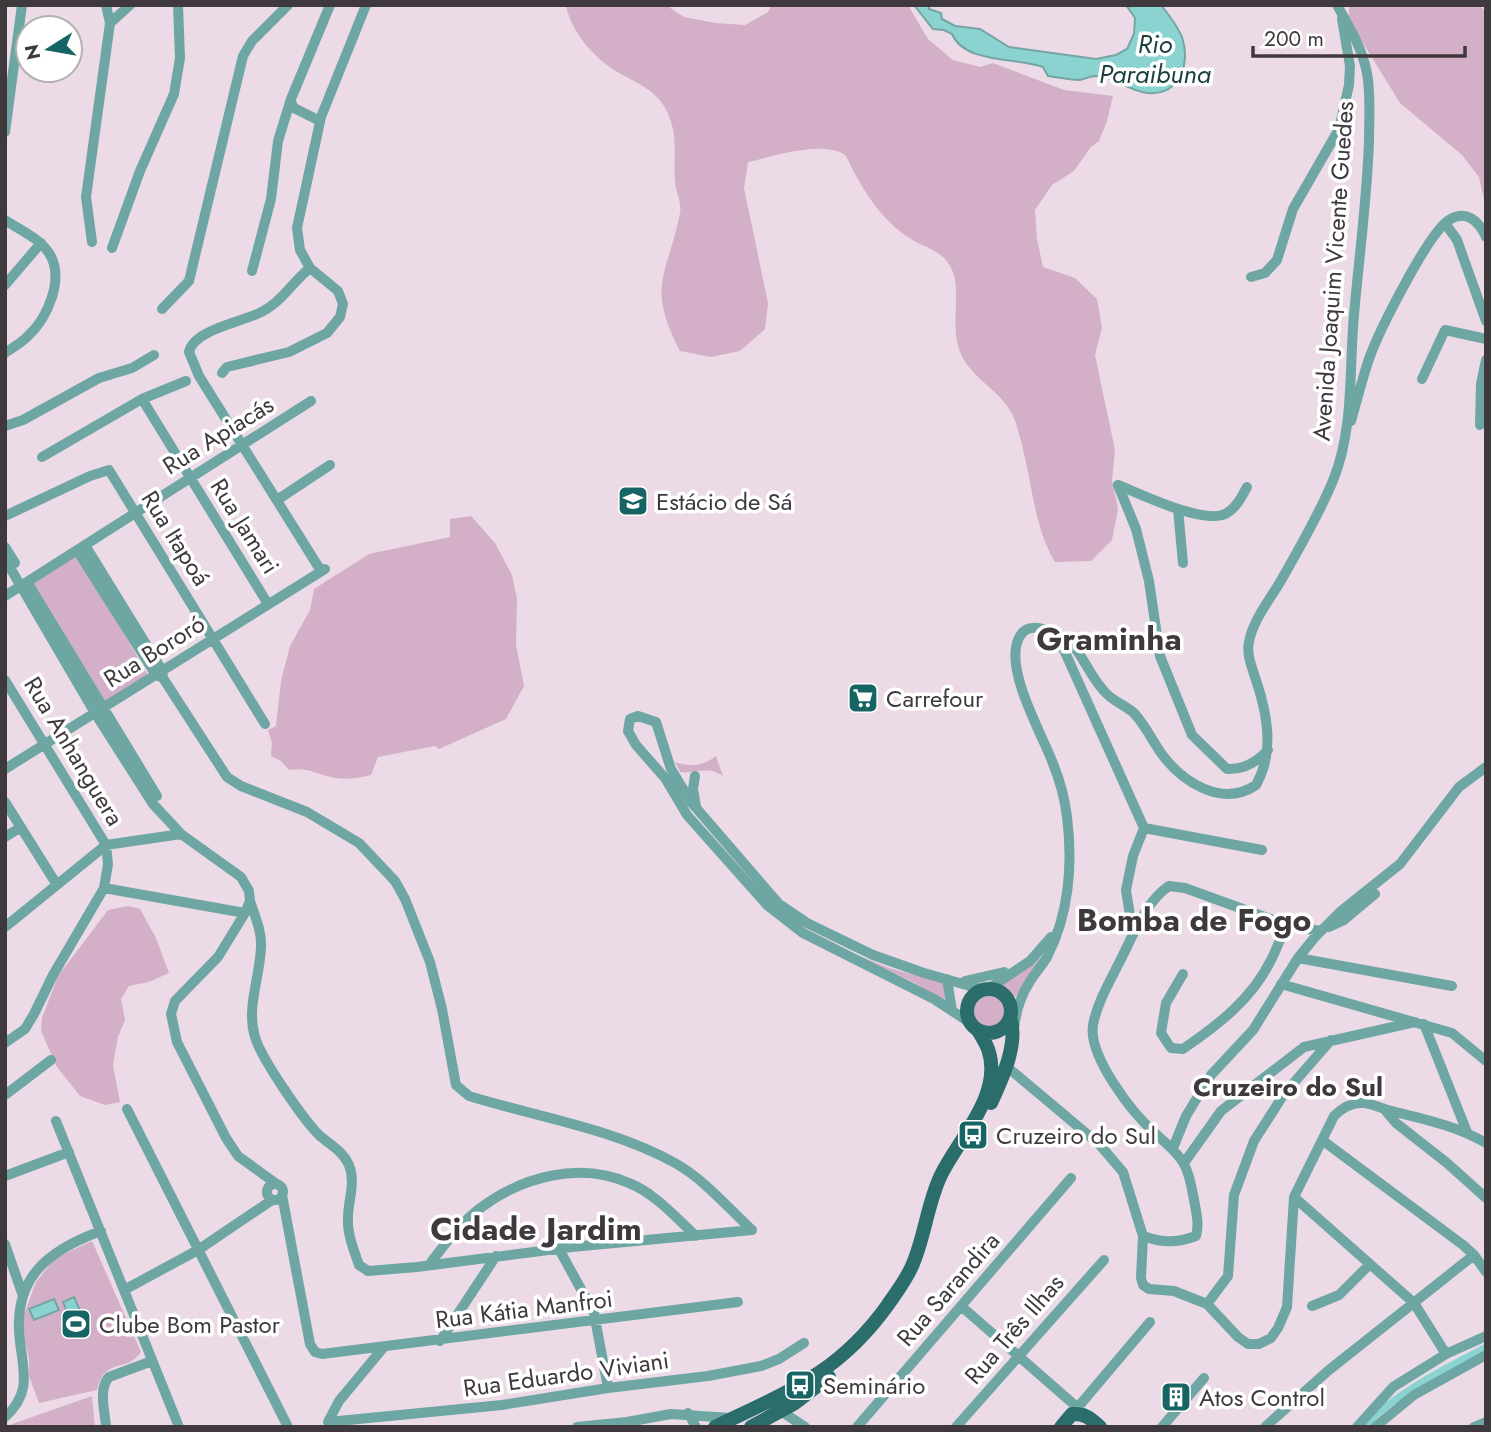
<svg xmlns="http://www.w3.org/2000/svg" width="1491" height="1432" font-family="Jost,sans-serif">
	<style>
		.green { fill: #d3b0c7 }
		.water { fill: #8bd3d0; stroke: #74a5a4; stroke-width: 2 }
		.lines { fill: none; stroke-linecap: round; stroke-linejoin: round }
		.canal { stroke: #8bd3d0; stroke-width: 7 }
		.minor { stroke: #6ea6a4; stroke-width: 10 }
		.major { stroke: #2a6d6b; stroke-width: 14 }
		.labels { text-anchor: middle; dominant-baseline: central; stroke-width: 7; stroke-linejoin: round; paint-order: stroke }
		.street-label { font-size: 24px; fill: #3f393d; stroke: #fff }
		.poi-label { font-size: 24px; fill: #3f393d; stroke: #fff; text-anchor: start }
		.water-label { font-size: 26px; font-style: italic; fill: #1c3f3e; stroke: #fff }
		.neighbourhood-label { font-size: 26px; font-weight: bold; fill: #3f393d; stroke: #fff }
		.district-label { font-size: 32px; font-weight: bold; fill: #3f393d; stroke: #fff }
	</style>
	<rect width="100%" height="100%" fill="#ecdbe6"/>
	<path class="green" d="M 566,5 L 666,5 L 684,17 L 715,23 L 745,25 L 768,12 L 772,5 L 908,5 L 928,39 L 953,60 L 980,67 L 993,63 L 1064,90 L 1113,96 L 1107,121 L 1099,141 L 1091,147 L 1074,171 L 1052,185 L 1035,210 L 1037,239 L 1043,267 L 1075,278 L 1097,299 L 1102,328 L 1095,355 L 1115,450 L 1112,480 L 1118,509 L 1112,540 L 1091,561 L 1055,562 C 1034,527 1032,483 1022,445 C 1019,435 1017,423 1012,414 C 1000,390 972,379 961,354 C 949,329 962,290 952,270 C 943,250 927,249 911,239 C 880,220 861,187 846,156 C 825,139 772,157 748,162 L 744,188 L 768,303 L 765,329 L 740,351 L 711,357 L 680,351 C 646,285 667,277 680,213 C 682,203 676,192 675,182 C 673,161 678,140 670,119 C 660,87 631,83 607,65 C 588,50 571,30 566,5 Z
		M 1349,5 L 1478,5 L 1486,11 L 1486,208 L 1479,177 L 1462,155 L 1400,103 L 1353,27 L 1349,17 Z
		M 471,516 L 495,543 L 512,575 L 517,599 L 516,645 L 524,686 L 506,719 L 439,749 L 435,746 L 378,757 L 371,775 C 359,778 347,780 335,778 C 317,775 310,767 289,770 L 281,761 L 271,756 L 272,743 L 268,730 L 276,726 L 281,681 L 290,646 L 310,610 L 314,589 L 369,554 L 450,537 L 450,519 Z
		M 77,553 L 148,675 L 104,707 L 29,582 Z
		M 716,756 L 723,776 C 708,765 696,774 680,772 L 675,762 C 690,767 704,766 716,756 Z
		M 128,906 L 140,909 L 156,938 L 169,973 L 149,982 L 129,986 L 121,999 L 125,1020 L 118,1037 L 113,1065 L 120,1102 L 105,1105 L 80,1096 L 57,1067 L 41,1031 L 42,1018 L 58,976 L 108,910 Z
		M 1042,955 L 1016,997 L 1001,985 Z
		M 862,957 L 889,968 L 943,983 L 945,1001 L 915,983 L 861,958 Z
		M970 1010a18 18 0 1 1 36 0a18 18 0 1 1-36 0Z
		M 92,1241 L 141,1352 C 126,1374 105,1356 97,1390 L 39,1403 L 29,1376 L 29,1358 L 23,1334 L 24,1314 L 36,1282 L 55,1258 Z
		M 92,1396 L 95,1427 L 6,1427 L 12,1424 Z"/>
	<path class="water" d="M 914,5 L 929,5 L 929,9 L 941,13 L 942,19 L 955,26 L 980,29 L 1009,47 L 1096,59 L 1116,55 L 1127,49 L 1134,34 L 1135,18 L 1126,5 L 1161,5 C 1169,15 1177,25 1182,37 C 1191,63 1180,96 1147,93 C 1129,91 1113,76 1096,76 C 1090,76 1085,79 1080,80 C 1070,80 1058,77 1048,76 L 1043,67 C 1016,57 965,64 952,34 L 944,30 L 933,29 Z
		M 74,1297 L 85,1322 L 73,1327 L 63,1302 Z
		M 54,1299 L 59,1310 L 34,1320 L 29,1309 Z"/>
	<g class="lines">
		<path class="canal" d="M 1366,1424 C 1401,1390 1443,1370 1486,1347"/>
		<path class="minor" d="M 110,23 L 130,5
			M 291,102 L 294,108 L 320,121
			M 5,132 L 22,5
			M 5,220 C 20,230 39,238 49,253 C 65,278 48,318 27,337 C 21,343 12,348 5,353
			M 1445,223 L 1457,240 L 1486,321
			M 92,242 L 86,197 L 110,23 L 106,5
			M 112,248 L 140,171 L 174,94 L 180,58 L 178,5
			M 310,268 C 291,283 281,304 257,314 C 239,322 193,331 189,352 L 199,376 L 321,571
			M 252,271 L 271,199 L 278,141 L 291,99 L 330,5
			M 1251,277 L 1265,273 L 1277,260 L 1293,209 L 1339,129 L 1349,85 L 1350,66 L 1342,19
			M 5,285 L 41,243
			M 162,309 L 189,281 L 243,56 L 252,41 L 288,5
			M 222,373 L 227,367 L 289,352 L 327,333 L 340,317 L 343,304 L 338,291 L 310,268 L 300,250 L 297,228 L 321,117 L 366,5
			M 1422,379 L 1445,330 L 1486,339
			M 142,399 L 268,604
			M 1351,421 C 1357,401 1362,379 1369,359 C 1378,333 1428,233 1449,220 C 1466,209 1479,221 1486,237
			M 1480,425 L 1481,384 L 1486,360
			M 5,426 L 23,420 L 99,378 L 132,368 L 154,355
			M 42,457 L 142,399 L 186,381
			M 1118,485 L 1136,529 L 1149,581 L 1160,656 L 1192,735 L 1227,769 C 1244,770 1257,762 1268,750
			M 1118,485 C 1140,494 1206,526 1227,513 C 1237,507 1242,496 1247,487
			M 277,500 L 330,465
			M 1178,509 L 1183,563
			M 5,516 L 90,476 L 109,470 L 265,724
			M 85,545 L 162,670 L 163,678 L 227,777 L 241,786 L 307,812 L 359,843 L 395,881 L 405,899 L 430,962 L 442,1009 L 456,1085 L 469,1096 C 537,1117 612,1128 675,1163 C 704,1179 728,1208 752,1230
			M 5,547 L 15,563
			M 77,550 L 156,675 L 161,677
			M 5,559 L 95,713 L 153,804 L 181,834 L 241,877 L 249,891 L 250,901 L 245,913 L 218,957 L 175,1001 L 171,1014 L 177,1042 L 226,1138 L 238,1156 L 278,1185
			M 29,585 L 157,796
			M 5,596 L 311,401
			M 1047,631 L 1064,650 L 1144,828
			M 5,680 L 106,845 L 108,864 L 104,888 L 53,975 L 34,1014 L 25,1029 L 5,1043
			M 5,769 L 325,569
			M 695,776 L 693,789 L 696,806
			M 5,802 L 57,885
			M 1144,828 L 1262,850
			M 5,837 L 21,827
			M 104,888 L 245,913
			M 250,901 C 255,916 262,932 261,947 C 260,977 246,1008 255,1037 C 261,1058 303,1119 319,1135 C 330,1145 343,1151 349,1165 C 356,1183 348,1200 348,1218 C 347,1233 354,1251 359,1265 L 368,1271 L 417,1267 L 572,1247 L 752,1230
			M 5,927 L 106,845 L 181,834
			M 1329,927 L 1344,920 L 1375,894
			M 1133,935 L 1126,890 L 1133,856 L 1144,828
			M 1298,958 L 1452,986
			M 1183,974 L 1166,1003 L 1161,1033 L 1171,1048 L 1183,1049 C 1218,1025 1252,999 1271,960 C 1277,949 1280,937 1287,925
			M 947,979 L 952,1011
			M 965,981 L 1004,972
			M 1281,984 L 1452,1033 L 1486,1061
			M 988,989 L 1030,961 L 1051,937
			M 969,1022 L 934,999 L 803,933 L 767,905 L 687,815 L 665,778 L 636,745 L 628,731 L 630,719 L 638,716 L 656,722 L 671,769 L 691,802 L 779,904 L 807,923 L 873,955 L 924,973 L 984,990
			M 1424,1024 L 1467,1132
			M 1014,1028 C 1016,1012 1020,997 1029,983 C 1034,974 1042,966 1047,957 C 1069,915 1073,864 1067,817 C 1065,799 1059,778 1052,761 C 1041,732 1002,665 1020,636 C 1024,629 1031,627 1038,628 C 1081,634 1080,665 1104,691 C 1112,701 1125,705 1134,713 C 1145,725 1152,740 1161,753 C 1182,782 1222,808 1256,785 C 1274,753 1268,717 1257,683 C 1253,670 1246,655 1249,642 C 1253,619 1272,597 1283,577 C 1300,547 1322,509 1334,478 C 1354,427 1349,369 1354,315 C 1359,257 1367,200 1369,141 C 1369,119 1371,95 1367,73 C 1362,48 1349,26 1337,5
			M 1006,1066 L 1099,1144 L 1123,1172 L 1143,1236 L 1141,1278 L 1143,1285 L 1149,1289 L 1174,1291 L 1207,1304 L 1238,1337 L 1248,1344 L 1259,1344 L 1271,1338 L 1278,1328 L 1287,1307 L 1294,1197 L 1334,1116 C 1342,1108 1351,1102 1363,1103 C 1371,1103 1380,1108 1388,1110 C 1423,1119 1455,1125 1486,1143
			M 5,1095 L 51,1060
			M 127,1109 L 287,1425
			M 1385,1110 L 1396,1123 L 1447,1163 L 1486,1198
			M 56,1121 L 179,1427
			M 1322,1140 L 1463,1245 L 1474,1255 L 1486,1272
			M 1173,1148 L 1186,1116 L 1211,1075 L 1253,1030 L 1298,958 L 1315,937 L 1340,912 L 1400,864 L 1459,787 L 1486,767
			M 1184,1163 L 1221,1111 L 1304,1047 L 1415,1022
			M 5,1176 L 69,1152
			M267 1192a8 8 0 1 1 16 0a8 8 0 1 1-16 0Z
			M 282,1195 L 310,1344 L 315,1352 L 322,1354 L 738,1302
			M 1294,1197 L 1414,1303 L 1446,1354
			M 1143,1236 C 1162,1243 1177,1243 1196,1236 C 1199,1224 1197,1217 1195,1205 C 1192,1191 1191,1177 1184,1164 C 1177,1151 1165,1143 1155,1133 C 1132,1113 1088,1056 1093,1025 C 1097,1003 1110,981 1120,961 C 1133,936 1145,902 1169,886 L 1185,888 L 1287,925 L 1320,931
			M 5,1244 L 22,1293
			M 559,1249 L 594,1313 L 608,1388
			M 429,1265 C 444,1245 459,1225 479,1209 C 521,1177 579,1161 629,1183 C 656,1194 675,1217 696,1236
			M 124,1290 L 198,1250 L 272,1200
			M 1207,1304 L 1228,1276 L 1234,1195 L 1254,1141 L 1284,1094 L 1331,1040
			M 961,1306 L 1086,1415
			M 1312,1306 L 1339,1295 L 1370,1264
			M 440,1341 L 496,1256
			M 383,1348 L 339,1401 L 328,1422 L 502,1405 L 608,1388 L 708,1376 L 761,1366 L 779,1359 L 804,1343
			M 781,1411 L 805,1427
			M 688,1413 L 696,1427
			M 1073,1413 L 1150,1322
			M 5,1417 C 31,1394 24,1373 20,1342 C 12,1279 46,1251 101,1231
			M 106,1427 C 105,1411 98,1389 109,1377 L 152,1361
			M 577,1427 L 627,1422 L 671,1414 L 731,1418
			M 857,1427 L 1071,1178
			M 956,1427 L 1104,1260
			M 1162,1427 L 1204,1378
			M 1265,1427 L 1329,1370 L 1474,1255
			M 1357,1427 L 1393,1387 L 1446,1354 L 1486,1336
			M 1375,1427 L 1414,1395 L 1486,1355
			M 1474,1427 L 1486,1422"/>
		<path class="major" d="M967 1011a22 22 0 1 1 44 0a22 22 0 1 1-44 0Z
			M 991,1103 C 1002,1079 1019,1043 1010,1017
			M 715,1427 C 787,1392 838,1374 887,1306 C 896,1293 906,1280 912,1266 C 925,1237 927,1204 941,1175 C 959,1138 1004,1094 988,1049 C 986,1043 981,1036 978,1030
			M 751,1427 L 795,1403 L 829,1377
			M 1061,1427 L 1072,1414 C 1085,1413 1091,1419 1100,1427"/>
	</g>
	<defs>
		<g id="university-square" transform="scale(1.575)"><rect x="-9" y="-9" width="18" height="18" rx="4" fill="#166463" stroke="#fff"/><path d="M0-5L7-2L0 1L-7-2ZM-4 1L0 2.5L4 1V4Q0 6-4 4Z" fill="#fff"/></g>
		<g id="supermarket-square" transform="scale(1.575)"><rect x="-9" y="-9" width="18" height="18" rx="4" fill="#166463" stroke="#fff"/><path d="M-6-5.5h2.5l.6 2H6L4.5 2H-2.5L-4.4-4H-6ZM-1.5 3.2a1.3 1.3 0 1 0 .1 0ZM3 3.2a1.3 1.3 0 1 0 .1 0Z" fill="#fff"/></g>
		<g id="bus-square" transform="scale(1.575)"><rect x="-9" y="-9" width="18" height="18" rx="4" fill="#166463" stroke="#fff"/><path d="M-5-6H5V4H4V6H2V4H-2V6H-4V4H-5ZM-3.5-4V0h7V-4ZM-3.5 1.2v1.5H-2V1.2ZM2 1.2v1.5H3.5V1.2Z" fill="#fff"/></g>
		<g id="stadium-square" transform="scale(1.575)"><rect x="-9" y="-9" width="18" height="18" rx="4" fill="#166463" stroke="#fff"/><path d="M0-5a6.5 5 0 1 0 0 10a6.5 5 0 1 0 0-10ZM-3.5-1.8h7v3.6h-7Z" fill="#fff"/></g>
		<g id="building-square" transform="scale(1.575)"><rect x="-9" y="-9" width="18" height="18" rx="4" fill="#166463" stroke="#fff"/><path d="M-4-6H4V6H1V3H-1V6H-4ZM-2.5-4.3h1.7v1.8h-1.7ZM.8-4.3h1.7v1.8H.8ZM-2.5-1h1.7V.8h-1.7ZM.8-1h1.7V.8H.8Z" fill="#fff"/></g>
	</defs>
	<g fill-rule="evenodd">
		<use href="#university-square" x="633" y="501"/>
		<use href="#supermarket-square" x="863" y="698"/>
		<use href="#bus-square" x="973" y="1135"/>
		<use href="#stadium-square" x="76" y="1324"/>
		<use href="#bus-square" x="800" y="1385"/>
		<use href="#building-square" x="1176" y="1397"/>
	</g>
	<g class="labels">
		<g class="street-label">
			<text transform="translate(1333 271) rotate(-86)">Avenida Joaquim Vicente Guedes</text>
			<text transform="translate(218 435) rotate(-32)">Rua Apiacás</text>
			<text transform="translate(245 526) rotate(58)">Rua Jamari</text>
			<text transform="translate(176 538) rotate(58)">Rua Itapoá</text>
			<text transform="translate(154 651) rotate(-32)">Rua Bororó</text>
			<text transform="translate(74 751) rotate(59)">Rua Anhanguera</text>
			<text transform="translate(948 1289) rotate(-49)">Rua Sarandira</text>
			<text transform="translate(524 1309) rotate(-7)">Rua Kátia Manfroi</text>
			<text transform="translate(1014 1329) rotate(-49)">Rua Três Ilhas</text>
			<text transform="translate(566 1374) rotate(-8)">Rua Eduardo Viviani</text>
		</g>
		<g class="poi-label">
			<text x="656" y="501">Estácio de Sá</text>
			<text x="886" y="698">Carrefour</text>
			<text x="996" y="1135">Cruzeiro do Sul</text>
			<text x="99" y="1324">Clube Bom Pastor</text>
			<text x="823" y="1385">Seminário</text>
			<text x="1199" y="1397">Atos Control</text>
		</g>
		<g class="water-label">
			<text x="1155" y="44">Rio<tspan x="1155" dy="30">Paraibuna</tspan></text>
		</g>
		<g class="neighbourhood-label">
			<text x="1288" y="1087">Cruzeiro do Sul</text>
		</g>
		<g class="district-label">
			<text x="1109" y="639">Graminha</text>
			<text x="1194" y="920">Bomba de Fogo</text>
			<text x="536" y="1229">Cidade Jardim</text>
		</g>
	</g>
	<rect width="1491" height="1432" fill="none" stroke="#3f393d" stroke-width="14"/>
	<g transform="translate(49 49) rotate(259)"><circle r="33" fill="#ffffff" stroke="#b2b0b1" stroke-width="2"/>
	<path d="M0-5L12 26L0 18L-12 26Z" fill="#166463"/>
	<text y="-10" font-size="19" font-weight="bold" text-anchor="middle" fill="#3f393d">N</text>
	</g>
	<path d="M1253 46v10h212v-10" fill="none" stroke="#3f393d" stroke-width="3.5"/>
	<text x="1264" y="46" font-size="21" fill="#3f393d" stroke="#ffffff" stroke-width="5" paint-order="stroke">200 m</text>
</svg>
